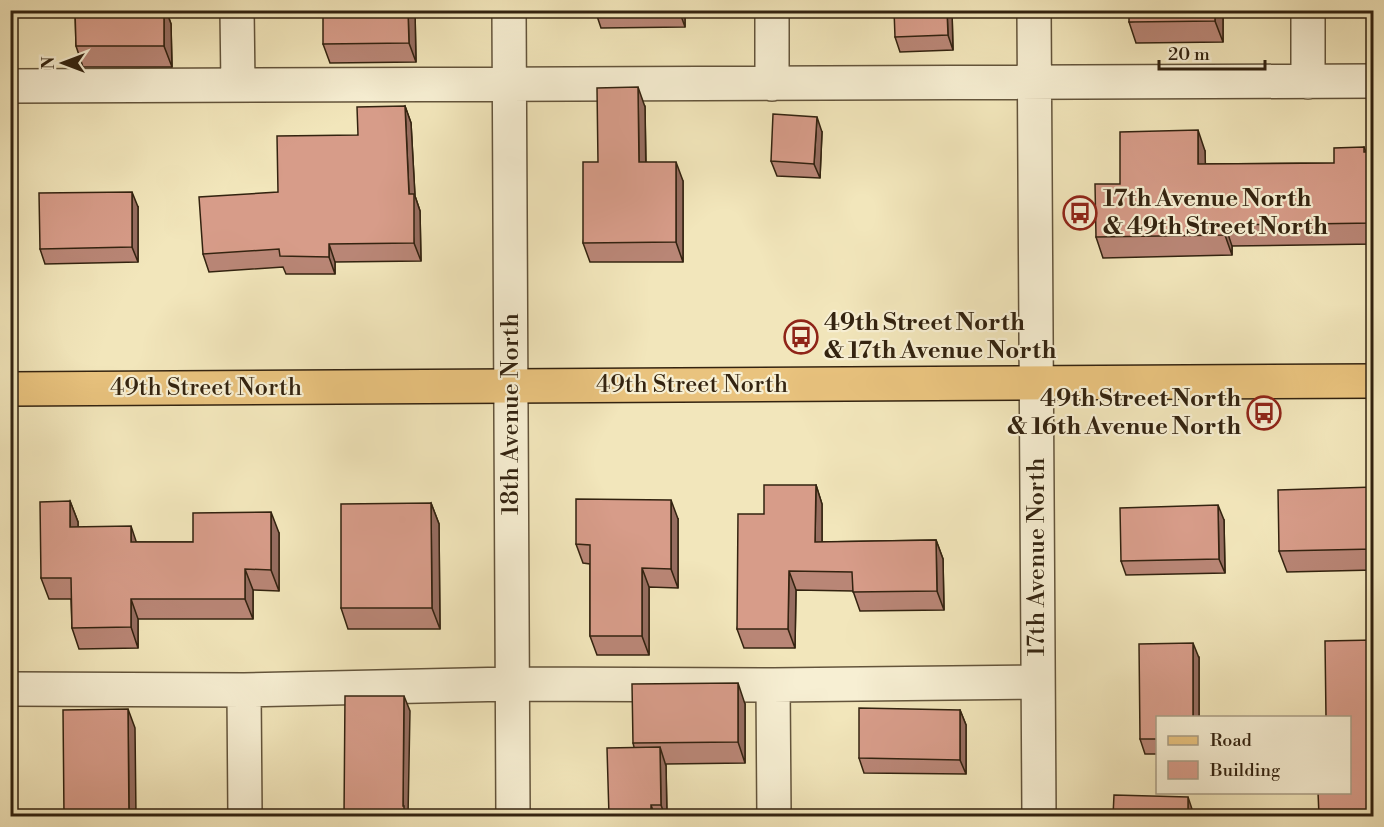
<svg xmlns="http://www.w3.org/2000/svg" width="1384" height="827" font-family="'Libre Bodoni',serif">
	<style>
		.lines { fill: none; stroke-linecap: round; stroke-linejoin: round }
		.minor-casing { stroke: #63543b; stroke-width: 36 }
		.major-casing { stroke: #332310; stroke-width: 36 }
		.minor { stroke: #f7efd3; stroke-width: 33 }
		.major { stroke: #e9c37e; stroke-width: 33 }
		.wall { fill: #b98676; stroke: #332310; stroke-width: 1.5 }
		.shaded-wall { fill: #966d60; stroke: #332310; stroke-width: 1.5 }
		.building { fill: #d79c89; stroke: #332310; stroke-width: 1.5 }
		.labels { text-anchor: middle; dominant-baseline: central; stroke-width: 4.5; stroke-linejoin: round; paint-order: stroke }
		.poi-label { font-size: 24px; font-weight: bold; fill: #332310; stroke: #f7efd3; text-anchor: start }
		.street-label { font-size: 24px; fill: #332310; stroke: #f7efd3 }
	</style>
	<rect width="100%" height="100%" fill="#f2e6bb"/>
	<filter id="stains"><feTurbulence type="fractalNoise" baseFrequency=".00333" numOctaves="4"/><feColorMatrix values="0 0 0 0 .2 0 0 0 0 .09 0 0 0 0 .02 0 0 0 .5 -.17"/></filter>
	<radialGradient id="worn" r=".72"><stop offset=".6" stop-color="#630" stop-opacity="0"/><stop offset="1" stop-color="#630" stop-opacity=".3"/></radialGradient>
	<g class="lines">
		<g class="minor-casing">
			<path id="minor" d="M 237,10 L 238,85
				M 509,10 L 513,816
				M 772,10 L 772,84
				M 1034,10 L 1039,816
				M 1308,10 L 1308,82
				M 10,86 L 1374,81
				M 773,685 L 774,816
				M 10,689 L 244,690
				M 245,816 L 244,690 L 513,684 L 773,685 L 1038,682"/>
		</g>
		<g class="major-casing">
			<path id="major" d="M 10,389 L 1374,381"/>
		</g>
		<use href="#minor" class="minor"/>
		<use href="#major" class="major"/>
	</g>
	<path class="wall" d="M 75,10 L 166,10 L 171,24 L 172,67 L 83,67 L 76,46 Z
		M 415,10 L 416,62 L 330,63 L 323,44 Z
		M 595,10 L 685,10 L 685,27 L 601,28 Z
		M 952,10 L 953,50 L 900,52 L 895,37 Z
		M 1223,10 L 1223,42 L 1136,43 L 1129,22 Z
		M 405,106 L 411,123 L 415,196 L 420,211 L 421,261 L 335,262 L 335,274 L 286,274 L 283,267 L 209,272 L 203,254 L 278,192 L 358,135 Z
		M 645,107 L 646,162 L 683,181 L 683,262 L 590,262 L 583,243 L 598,162 Z
		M 822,132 L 820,178 L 777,176 L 771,161 Z
		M 1364,147 L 1366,152 L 1374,152 L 1374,244 L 1232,246 L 1232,255 L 1103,258 L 1096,237 L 1120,184 L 1205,151 L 1205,164 L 1334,163 Z
		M 138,207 L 138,262 L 45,264 L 40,249 Z
		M 816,485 L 822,504 L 822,542 L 936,540 L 943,559 L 944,610 L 860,611 L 853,591 L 796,590 L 795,648 L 744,648 L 737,629 L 764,514 Z
		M 1374,487 L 1374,570 L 1287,572 L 1279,551 Z
		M 70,501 L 78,522 L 78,527 L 136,542 L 193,542 L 279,533 L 279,591 L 253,590 L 253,619 L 138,619 L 138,648 L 79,649 L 72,628 L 71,599 L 49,599 L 41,578 Z
		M 431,503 L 439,524 L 440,629 L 348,629 L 341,608 Z
		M 678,519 L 678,588 L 649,587 L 649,655 L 597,655 L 590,636 L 590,564 L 583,563 L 576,544 Z
		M 1224,520 L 1225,573 L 1126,575 L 1121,561 Z
		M 1199,658 L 1199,717 L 1158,717 L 1158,754 L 1145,754 L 1140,739 Z
		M 745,704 L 745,763 L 666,764 L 667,816 L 609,816 L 634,747 L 633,743 Z
		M 960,710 L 966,725 L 966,774 L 864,773 L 859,758 Z"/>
	<path class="shaded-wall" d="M 164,10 L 166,10 L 171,24 L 172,67 L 164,46 Z
		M 408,10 L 415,10 L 416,62 L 409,43 Z
		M 679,10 L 685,10 L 685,27 Z
		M 947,10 L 952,10 L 953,50 L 948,35 Z
		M 1215,10 L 1223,10 L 1223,42 L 1215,21 Z
		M 638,87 L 645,107 L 646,181 L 639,162 Z
		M 405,106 L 411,123 L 415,196 L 420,211 L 421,261 L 414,243 L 409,194 Z
		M 817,117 L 822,132 L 820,178 L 814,164 Z
		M 1198,130 L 1205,151 L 1206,185 L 1198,164 Z
		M 676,162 L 683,181 L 683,262 L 676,242 Z
		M 132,192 L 138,207 L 138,262 L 132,247 Z
		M 1225,225 L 1232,246 L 1232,255 L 1225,235 Z
		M 329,244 L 335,262 L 335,274 L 329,257 Z
		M 816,485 L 822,504 L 822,561 L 815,542 Z
		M 671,500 L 678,519 L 678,588 L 671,569 Z
		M 70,501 L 78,522 L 78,548 L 70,527 Z
		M 431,503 L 439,524 L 440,629 L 432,608 Z
		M 1218,505 L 1224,520 L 1225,573 L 1219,559 Z
		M 271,512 L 279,533 L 279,591 L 271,570 Z
		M 131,526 L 138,547 L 131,542 Z
		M 936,540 L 943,559 L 944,610 L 937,591 Z
		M 642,568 L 649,587 L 649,655 L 642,636 Z
		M 245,569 L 253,590 L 253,619 L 245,599 Z
		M 789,571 L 796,590 L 795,648 L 788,629 Z
		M 131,599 L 138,619 L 138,648 L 131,627 Z
		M 1193,643 L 1199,658 L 1199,717 L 1193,717 Z
		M 738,683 L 745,704 L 745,763 L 738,742 Z
		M 404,696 L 410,711 L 408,816 L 404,816 L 403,806 Z
		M 128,709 L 135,728 L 136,816 L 129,816 Z
		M 960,710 L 966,725 L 966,774 L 960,760 Z
		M 660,747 L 666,766 L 667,816 L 665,816 L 661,805 Z
		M 1188,797 L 1193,812 L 1193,816 L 1188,816 Z
		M 651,805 L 655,816 L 651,816 Z"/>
	<path class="building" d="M 75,10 L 164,10 L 164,46 L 76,46 Z
		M 323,10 L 408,10 L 409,43 L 323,44 Z
		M 894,10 L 947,10 L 948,35 L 895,37 Z
		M 1129,10 L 1215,10 L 1215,21 L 1129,22 Z
		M 638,87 L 639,162 L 676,162 L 676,242 L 583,243 L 583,162 L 598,162 L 597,88 Z
		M 405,106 L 409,194 L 414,194 L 414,243 L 329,244 L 329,257 L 280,256 L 279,249 L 203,254 L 199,197 L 278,192 L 277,136 L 358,135 L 357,107 Z
		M 773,114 L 817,117 L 814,164 L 771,161 Z
		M 1198,130 L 1198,164 L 1334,163 L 1334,148 L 1364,147 L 1364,152 L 1374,152 L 1374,223 L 1225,225 L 1225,235 L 1096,237 L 1095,184 L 1120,184 L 1120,132 Z
		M 132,192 L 132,247 L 40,249 L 39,193 Z
		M 764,485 L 816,485 L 815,542 L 936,540 L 937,591 L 853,592 L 852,572 L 789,571 L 788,629 L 737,629 L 738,514 L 764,514 Z
		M 1374,487 L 1374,549 L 1279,551 L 1278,490 Z
		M 576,499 L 671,500 L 671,569 L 642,568 L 642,636 L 590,636 L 590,545 L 576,544 Z
		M 70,501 L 70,527 L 131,526 L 131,542 L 193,542 L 193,513 L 271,512 L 271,570 L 245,569 L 245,599 L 131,599 L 131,627 L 72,628 L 71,578 L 41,578 L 40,502 Z
		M 431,503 L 432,608 L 341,608 L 341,504 Z
		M 1218,505 L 1219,559 L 1121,561 L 1120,508 Z
		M 1374,640 L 1374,816 L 1319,816 L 1318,792 L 1350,792 L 1350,717 L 1326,717 L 1325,641 Z
		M 1193,643 L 1193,717 L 1158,717 L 1158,739 L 1140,739 L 1139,644 Z
		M 738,683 L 738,742 L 633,743 L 632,684 Z
		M 345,696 L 404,696 L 403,806 L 404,806 L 404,816 L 344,816 Z
		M 859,708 L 960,710 L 960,760 L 859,758 Z
		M 128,709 L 129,816 L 64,816 L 63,710 Z
		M 660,747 L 661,805 L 651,805 L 651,816 L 609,816 L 607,748 Z
		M 1114,795 L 1188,797 L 1188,816 L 1113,816 Z"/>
	<defs>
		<g id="bus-ring" transform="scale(1.725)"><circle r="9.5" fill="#f7efd3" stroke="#8f2418" stroke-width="1.5"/><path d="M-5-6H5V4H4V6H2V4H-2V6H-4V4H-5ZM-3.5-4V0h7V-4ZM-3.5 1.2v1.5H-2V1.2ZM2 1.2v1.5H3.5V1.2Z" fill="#8f2418"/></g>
	</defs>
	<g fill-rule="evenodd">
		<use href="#bus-ring" x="1080" y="213"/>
		<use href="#bus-ring" x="801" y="337"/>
		<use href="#bus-ring" x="1264" y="413"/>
	</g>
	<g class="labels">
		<g class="poi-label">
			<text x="1103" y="199">17th Avenue North<tspan x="1103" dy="28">&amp; 49th Street North</tspan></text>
			<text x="824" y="323">49th Street North<tspan x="824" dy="28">&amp; 17th Avenue North</tspan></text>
			<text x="1241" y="399" text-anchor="end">49th Street North<tspan x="1241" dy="28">&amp; 16th Avenue North</tspan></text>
		</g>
		<g class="street-label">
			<text x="692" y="385">49th Street North</text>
			<text x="206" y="388">49th Street North</text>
			<text transform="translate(511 414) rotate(-90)">18th Avenue North</text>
			<text transform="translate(1037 557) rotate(-90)">17th Avenue North</text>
		</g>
	</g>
	<rect width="1384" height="827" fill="none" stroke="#f2e6bb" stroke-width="36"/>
	<rect x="12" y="12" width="1360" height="803" fill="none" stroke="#332310" stroke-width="3"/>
	<rect x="18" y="18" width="1348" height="791" fill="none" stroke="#332310" stroke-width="1.5"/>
	<rect x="1156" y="716" width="195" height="78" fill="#f7efd3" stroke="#a99d85" stroke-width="1.5"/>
	<rect x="1168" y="736" width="30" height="9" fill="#e9c37e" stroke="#a99d85" stroke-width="1.5"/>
	<text x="1210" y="746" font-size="18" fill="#332310">Road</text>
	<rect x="1168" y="761" width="30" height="18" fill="#d79c89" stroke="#a99d85" stroke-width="1.5"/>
	<text x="1210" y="776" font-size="18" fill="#332310">Building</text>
	<g transform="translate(63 63) rotate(270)" stroke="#f7efd3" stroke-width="4.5" paint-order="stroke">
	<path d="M0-4.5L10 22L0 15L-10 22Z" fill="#332310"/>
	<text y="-9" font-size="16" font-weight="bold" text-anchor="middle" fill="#332310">N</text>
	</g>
	<path d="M1159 60v9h106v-9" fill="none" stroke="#332310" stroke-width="3"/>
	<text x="1168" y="60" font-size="18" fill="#332310" stroke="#f7efd3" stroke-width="4.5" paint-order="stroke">20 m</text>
	<rect width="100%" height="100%" filter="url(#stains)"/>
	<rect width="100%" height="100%" fill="url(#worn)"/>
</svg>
